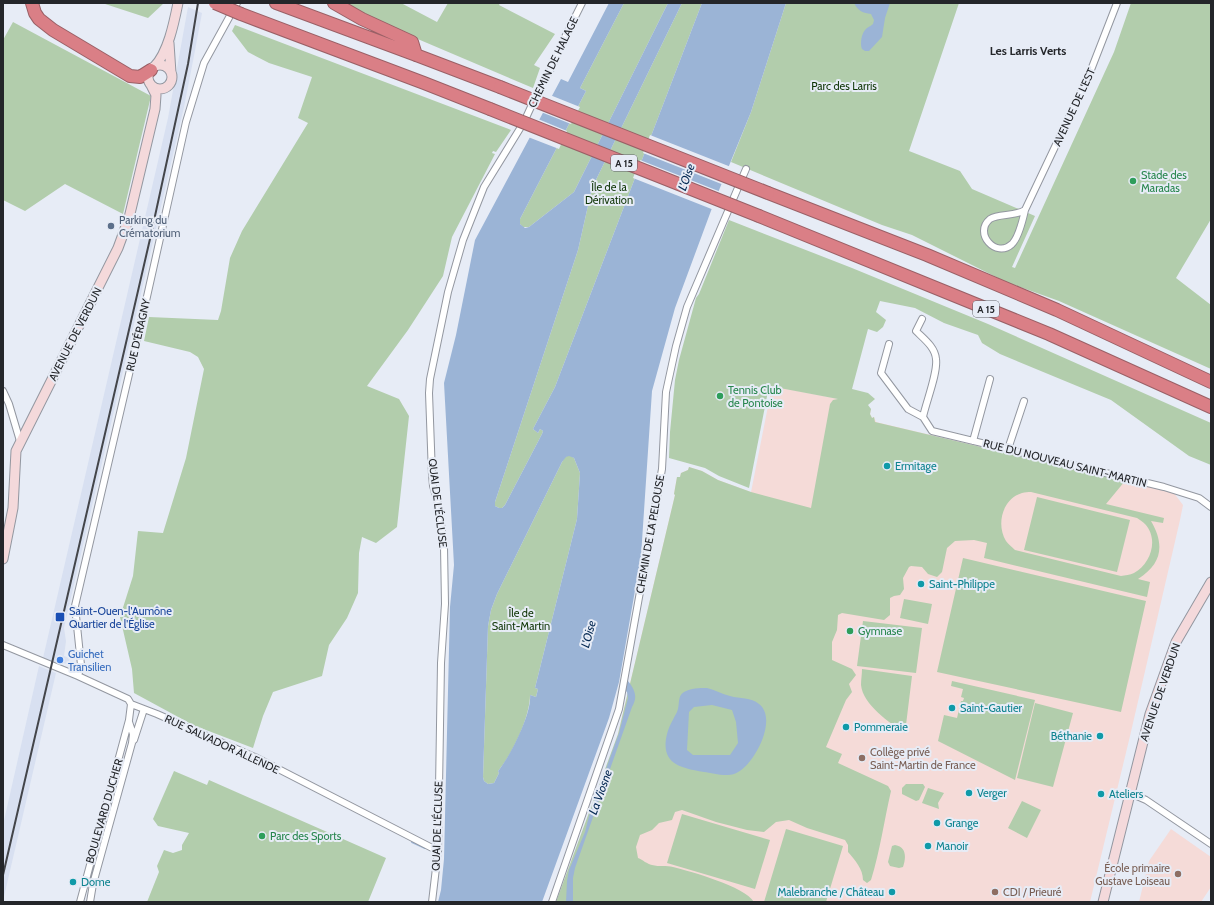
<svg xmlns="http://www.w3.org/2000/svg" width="1214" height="905" font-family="Cabin,sans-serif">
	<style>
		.built { fill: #d8e0f1 }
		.education { fill: #f5dbd8 }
		.green { fill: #b2cdac; fill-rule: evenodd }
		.water { fill: #9bb4d6; fill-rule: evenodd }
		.pier { fill: #e7ecf6 }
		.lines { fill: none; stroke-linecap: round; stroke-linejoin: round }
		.stream { stroke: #9bb4d6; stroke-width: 2 }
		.minor-casing { stroke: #9397a0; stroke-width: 8 }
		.secondary-casing { stroke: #9397a0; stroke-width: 11 }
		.motorway-casing { stroke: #9a6066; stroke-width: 14 }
		.minor { stroke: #fff; stroke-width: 6 }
		.secondary { stroke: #f4d9db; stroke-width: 9 }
		.motorway { stroke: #da7f86; stroke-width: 12 }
		.rail { stroke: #43454a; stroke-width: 2 }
		.motorway-bridge-casing { stroke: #9a6066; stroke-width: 14; stroke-linecap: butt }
		.motorway-bridge { stroke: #da7f86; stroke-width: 12 }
		.leisure-dot { fill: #2e9e5b; stroke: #e7ecf6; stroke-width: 1.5 }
		.service-dot { fill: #5c6f8a; stroke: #e7ecf6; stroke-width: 1.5 }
		.culture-dot { fill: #0f9aa8; stroke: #e7ecf6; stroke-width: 1.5 }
		.transit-dot { fill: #1a4fb4; stroke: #e7ecf6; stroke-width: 1.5 }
		.shop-dot { fill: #3f7fe0; stroke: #e7ecf6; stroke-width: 1.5 }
		.education-dot { fill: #8d6e63; stroke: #e7ecf6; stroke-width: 1.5 }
		.labels { text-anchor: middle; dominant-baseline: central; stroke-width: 4; stroke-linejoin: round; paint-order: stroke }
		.shield { fill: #e7ecf6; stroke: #5e6167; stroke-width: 1 }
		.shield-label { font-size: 10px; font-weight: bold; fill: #24262a }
		.street-label { font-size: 11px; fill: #24262a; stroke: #e7ecf6 }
		.park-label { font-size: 11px; fill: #0e3404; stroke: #e7ecf6 }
		.leisure-label { font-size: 11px; fill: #27864d; stroke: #e7ecf6; text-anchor: start }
		.service-label { font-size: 11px; fill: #4e5e75; stroke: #e7ecf6; text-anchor: start }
		.culture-label { font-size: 11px; fill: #0d838f; stroke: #e7ecf6; text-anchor: start }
		.transit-label { font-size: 11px; fill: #164399; stroke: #e7ecf6; text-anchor: start }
		.shop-label { font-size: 11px; fill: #366cbe; stroke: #e7ecf6; text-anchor: start }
		.education-label { font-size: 11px; fill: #785e54; stroke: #e7ecf6; text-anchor: start }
		.neighbourhood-label { font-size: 12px; font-weight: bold; fill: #24262a; stroke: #e7ecf6 }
		.water-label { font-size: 12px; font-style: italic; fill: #052953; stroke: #e7ecf6 }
	</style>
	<rect width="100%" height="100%" fill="#e7ecf6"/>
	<path class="built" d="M 188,7 L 202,13 L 193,61 L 184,107 L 64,628 L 66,641 L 64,656 L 70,658 L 68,664 L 57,662 L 55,663 L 43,658 L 168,118 Z
		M 39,666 L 56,673 L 3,901 L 3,825 Z"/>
	<path class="education" d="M 772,386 L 839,399 L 871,409 L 870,414 L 872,418 L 874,417 L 876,422 L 1174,493 L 1183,505 L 1180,520 L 1130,736 L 1090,902 L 578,902 L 675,495 L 674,494 L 677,477 L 680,477 L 681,473 L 688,470 L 689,467 L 702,471 L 718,480 L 751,492 Z
		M 1171,829 L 1211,857 L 1211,887 L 1201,902 L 1139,902 L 1149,861 Z"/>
	<path class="green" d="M 102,3 L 164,3 L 148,18 Z
		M 344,3 L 401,3 L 437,22 L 448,3 L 500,3 L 499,5 L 555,34 L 534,65 L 540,68 L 533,88 L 373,20 Z
		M 624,3 L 668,3 L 574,192 L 529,227 L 523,227 L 520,224 L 520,219 L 586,91 L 580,88 Z
		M 682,3 L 702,3 L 555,387 L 533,429 L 538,433 L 540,429 L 543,431 L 542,434 L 505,505 L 502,508 L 499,508 L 495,506 L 495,502 L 578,250 L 592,188 Z
		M 786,3 L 959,3 L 909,151 L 960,171 L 972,189 L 1035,216 L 1012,267 L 1015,268 L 1114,52 L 1131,3 L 1211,3 L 1211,219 L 1176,278 L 1211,305 L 1211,369 L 1059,301 L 1006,282 L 912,235 L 882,225 L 731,162 L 751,112 Z
		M 13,22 L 151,96 L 123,214 L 65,184 L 25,211 L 3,200 L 3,40 Z
		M 235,25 L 511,130 L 496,152 L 493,151 L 492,153 L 495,154 L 452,237 L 443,276 L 408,330 L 367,386 L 399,399 L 409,416 L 397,527 L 376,543 L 362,537 L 359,553 L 358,593 L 347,618 L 329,645 L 322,676 L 273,692 L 263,716 L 253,748 L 193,725 L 134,693 L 132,669 L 120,617 L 133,576 L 138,531 L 163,533 L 186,458 L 204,369 L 198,357 L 190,352 L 144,341 L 149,317 L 218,320 L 221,311 L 230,258 L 242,231 L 308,123 L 298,118 L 312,77 L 269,63 L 248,52 L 232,31 Z
		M 729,220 L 852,268 L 988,324 L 1211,423 L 1211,465 L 1189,456 L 1111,400 L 1000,354 L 982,343 L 978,335 L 944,323 L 915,308 L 880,301 L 876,312 L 886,320 L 883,327 L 877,332 L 868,329 L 852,389 L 868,393 L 875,399 L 868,405 L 871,409 L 870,414 L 872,418 L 874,417 L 875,422 L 1125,481 L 1106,504 L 1164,518 L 1163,523 L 1151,521 C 1165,545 1162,564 1138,579 L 1150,582 L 1147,597 L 984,558 L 987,543 L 974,540 L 955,541 L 947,548 L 942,572 L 937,577 L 928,574 L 922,567 L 911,566 L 909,567 L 903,578 L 904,589 L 900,595 L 894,596 L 890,598 L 890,615 L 884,620 L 842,613 L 838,615 L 837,630 L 832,642 L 832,660 L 852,669 L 856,675 L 849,684 L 852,692 L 846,700 L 826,747 L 842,754 L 838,763 L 888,786 L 891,791 C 884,821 880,851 871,880 L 867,883 L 863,880 C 863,869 855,860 848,852 L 848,845 L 845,840 L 807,828 L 789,820 L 776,822 L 764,832 L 747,830 L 716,822 L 682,810 L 675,812 L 672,820 L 659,823 L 652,830 L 640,835 L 636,847 L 638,858 C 643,860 647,864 652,865 C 659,867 667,865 673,867 C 692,872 744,886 754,902 L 556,902 L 618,734 L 675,495 L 674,494 L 677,477 L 680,477 L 681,473 L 688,470 L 689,467 L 702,471 L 718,480 L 751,492 L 811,508 L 830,404 L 833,400 L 838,399 L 769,386 L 749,488 L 719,476 L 705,468 L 669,458 L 670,432 L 675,380 L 679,360 L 696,298 L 699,294 ZM 1031,492 L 1137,518 C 1140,520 1143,522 1145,524 C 1159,539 1151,564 1134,573 C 1130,575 1125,575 1121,576 L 1015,550 C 1012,547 1008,544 1006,541 C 996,525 1002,499 1022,493 C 1025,492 1028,492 1031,492 Z
		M 569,455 L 574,458 L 580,473 L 577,519 L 535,688 L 538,689 L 536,697 L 530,695 C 530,717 512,755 498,771 L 499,773 L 494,783 L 488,784 L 484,781 L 483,777 L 488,626 L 491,610 L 497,594 L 562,462 L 565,457 Z
		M 1037,497 L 1130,520 L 1117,572 L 1024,550 Z
		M 963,558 L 1146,601 L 1121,712 L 937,672 Z
		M 904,599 L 932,604 L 928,624 L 900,618 Z
		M 863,621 L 922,628 L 916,673 L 857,666 Z
		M 862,669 L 912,676 L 905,733 C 890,723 863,705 861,685 C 861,680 862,674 862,669 Z
		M 952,681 L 1035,700 L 1015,780 L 938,741 L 944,715 L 957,718 L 961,701 L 963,701 L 964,698 L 961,697 L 963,689 L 951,686 Z
		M 1035,703 L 1073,713 L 1053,787 L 1017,778 Z
		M 174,771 L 207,785 L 209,780 L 386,858 L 368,902 L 147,902 L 159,872 L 157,866 L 164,850 L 173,853 L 182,850 L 182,845 L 189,833 L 158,826 L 153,819 Z
		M 906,784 L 923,784 L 925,787 L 919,800 L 916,801 L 902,794 L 902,788 Z
		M 928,788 L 944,793 L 938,803 L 939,809 L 922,803 Z
		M 1022,801 L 1041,810 L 1027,838 L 1008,828 Z
		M 682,814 L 770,840 L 755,889 L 667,863 Z
		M 786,829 L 843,846 L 826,902 L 764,902 Z
		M 895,845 C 907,847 906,858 903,867 L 899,868 L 890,866 L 888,862 L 892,846 Z"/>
	<path class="water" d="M 609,3 L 624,3 L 580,88 L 586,91 L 520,219 L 520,224 L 525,228 L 529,227 L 574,192 L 668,3 L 682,3 L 592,188 L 578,250 L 495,502 L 495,506 L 499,508 L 502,508 L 505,505 L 542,434 L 543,431 L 540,429 L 538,433 L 533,429 L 555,387 L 702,3 L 786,3 L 751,112 L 715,200 L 675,308 L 652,391 L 641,556 L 619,682 L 609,718 L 542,902 L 438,902 L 441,890 L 444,859 L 450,607 L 454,565 L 444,383 L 456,335 L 475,240 L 561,79 L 568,82 ZM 569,456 L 574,458 L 580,473 L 577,519 L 535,688 L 538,689 L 536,697 L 530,695 C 532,713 510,757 498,771 L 499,773 L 494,783 L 488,784 L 484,781 L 483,777 L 488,626 L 491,610 L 497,594 L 562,462 L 566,457 Z
		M 854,3 L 890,3 L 885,18 L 882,37 L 869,51 L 865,51 L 862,49 C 860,44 861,35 865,30 C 867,27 870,27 873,24 L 874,20 L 871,14 C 863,13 858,11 854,3 Z
		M 628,681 C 635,690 638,697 632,707 L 575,868 L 573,878 L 573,902 L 566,902 L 567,881 L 569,870 L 585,832 L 589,816 L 619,733 L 628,698 L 627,692 L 624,689 Z
		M 707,688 C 715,690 722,694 730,696 C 740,699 751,697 759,704 C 779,719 753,768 734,774 C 725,777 712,773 704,772 C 679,768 660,763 667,734 C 669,726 674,718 677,712 C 680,705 677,696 684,692 C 691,688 699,688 707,688 ZM 712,705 L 732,710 L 736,722 L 738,743 L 730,755 L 693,755 L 687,750 L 689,712 L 694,707 Z"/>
	<path class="pier" d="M 550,95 L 580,107 L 571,124 L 541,112 Z
		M 538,119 L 567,131 L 559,149 L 528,137 Z
		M 650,135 L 731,167 L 724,185 L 643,153 Z
		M 640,160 L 721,192 L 714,210 L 633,178 Z"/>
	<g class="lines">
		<path class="stream" d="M 412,842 L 425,848"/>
		<g class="minor-casing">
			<path id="minor" d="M 1025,210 L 1089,75 L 1117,3
				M 1025,210 C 1023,219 1019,237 1012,244 C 996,259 973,233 990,219 C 999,213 1014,217 1025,210 Z
				M 889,344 L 881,373 L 908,409 L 923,417 C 926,402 938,373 936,359 C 935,347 924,339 916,331 L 922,319
				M 3,391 L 9,404 L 20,441
				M 923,417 L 932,431 L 1164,487 L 1199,498 L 1211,507
				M 973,441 L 990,379
				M 1008,449 L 1024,401
				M 3,645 L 78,676 L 128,699 L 131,704 L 157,714 L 257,758 L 438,851
				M 78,676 L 81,665 L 75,606 L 144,310 L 186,122 L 204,63 L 237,3
				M 134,740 L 144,709
				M 1130,793 L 1146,800 L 1211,844
				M 80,902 L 129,720 L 131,704
				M 90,902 L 93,884 L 132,743 L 133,734 L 129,722
				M 432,902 L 438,851 L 441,663 L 445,604 L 444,547 L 439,507 L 433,486 L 432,475 L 429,393 L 430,379 L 448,292 L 463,240 L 484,187 L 524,122 L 541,85 L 551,69 L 563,41 L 582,3
				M 552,902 L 619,709 L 662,469 L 666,392 L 676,346 L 687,307 L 746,169"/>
		</g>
		<g class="secondary-casing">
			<path id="secondary" d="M 169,43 L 171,73
				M148 77a12 12 0 1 1 24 0a12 12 0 1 1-24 0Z
				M 154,67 C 168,53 174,23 178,3
				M 3,559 L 13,508 L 16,451 L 118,248 L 129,218 L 155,109 L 156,95 L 151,85
				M 1103,902 L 1150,714 L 1176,642 L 1211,582"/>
		</g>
		<g class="motorway-casing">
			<path id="motorway" d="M 32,3 L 35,13 L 39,19 L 53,30 L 130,76 L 140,77 L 151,70
				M 276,3 L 416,55 L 500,87
				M 334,3 L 362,19 L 412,42 L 416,55
				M 241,14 L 424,83 L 490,109
				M 768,193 L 927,255 L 1057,310 L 1211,382
				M 759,216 L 1049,334 L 1211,407"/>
		</g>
		<use href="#minor" class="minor"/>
		<use href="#secondary" class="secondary"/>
		<use href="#motorway" class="motorway"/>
		<path class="rail" d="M 3,875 L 150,239 L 188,64 L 198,3"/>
		<g class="motorway-bridge-casing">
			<path id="motorway-bridge" d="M 215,3 L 241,14
				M 500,87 L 768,193
				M 490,109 L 759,216"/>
		</g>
		<use href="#motorway-bridge" class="motorway-bridge"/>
	</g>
	<g class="leisure-dot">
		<circle cx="1133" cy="181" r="4"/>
		<circle cx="720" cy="396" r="4"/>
		<circle cx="850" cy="631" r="4"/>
		<circle cx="262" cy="836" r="4"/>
	</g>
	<circle class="service-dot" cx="111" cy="226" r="4"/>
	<g class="culture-dot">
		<circle cx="887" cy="466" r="4"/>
		<circle cx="921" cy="584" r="4"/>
		<circle cx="952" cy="708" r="4"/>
		<circle cx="846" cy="727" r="4"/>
		<circle cx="1100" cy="736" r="4"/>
		<circle cx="969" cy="793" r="4"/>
		<circle cx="1101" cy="794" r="4"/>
		<circle cx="937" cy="823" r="4"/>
		<circle cx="928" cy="846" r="4"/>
		<circle cx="73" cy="882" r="4"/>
		<circle cx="892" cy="892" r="4"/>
	</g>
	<rect class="transit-dot" x="55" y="612" width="10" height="10" rx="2"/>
	<circle class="shop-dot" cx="60" cy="660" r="4"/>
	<g class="education-dot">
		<circle cx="862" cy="758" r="4"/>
		<circle cx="1178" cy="874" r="4"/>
		<circle cx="995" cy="892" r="4"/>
	</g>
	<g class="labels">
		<g class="shield">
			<rect x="611" y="155" width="26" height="16" rx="3"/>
			<rect x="973" y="301" width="26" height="16" rx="3"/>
		</g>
		<g class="shield-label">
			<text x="624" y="163">A 15</text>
			<text x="986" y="309">A 15</text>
		</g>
		<g class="street-label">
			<text transform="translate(553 62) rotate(-64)">CHEMIN DE HALAGE</text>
			<text transform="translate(1074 107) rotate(-65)">AVENUE DE L'EST</text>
			<text transform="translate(75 334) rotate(-63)">AVENUE DE VERDUN</text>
			<text transform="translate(138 335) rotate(-77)">RUE D'ÉRAGNY</text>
			<text transform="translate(1065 463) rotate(14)">RUE DU NOUVEAU SAINT-MARTIN</text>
			<text transform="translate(438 503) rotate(83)">QUAI DE L'ÉCLUSE</text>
			<text transform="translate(650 534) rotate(-80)">CHEMIN DE LA PELOUSE</text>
			<text transform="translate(1160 692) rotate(-71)">AVENUE DE VERDUN</text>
			<text transform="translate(222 744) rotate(25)">RUE SALVADOR ALLENDE</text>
			<text transform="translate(104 811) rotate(-74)">BOULEVARD DUCHER</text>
			<text transform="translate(437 826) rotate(-88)">QUAI DE L'ÉCLUSE</text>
		</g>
		<g class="park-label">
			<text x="844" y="86">Parc des Larris</text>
			<text x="609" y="187">Île de la<tspan x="609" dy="13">Dérivation</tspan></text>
			<text x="521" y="613">Île de<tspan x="521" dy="13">Saint-Martin</tspan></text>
		</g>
		<g class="leisure-label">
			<text x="1141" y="175">Stade des<tspan x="1141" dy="13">Maradas</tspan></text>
			<text x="728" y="390">Tennis Club<tspan x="728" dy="13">de Pontoise</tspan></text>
			<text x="858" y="631">Gymnase</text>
			<text x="270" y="836">Parc des Sports</text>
		</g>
		<g class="service-label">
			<text x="119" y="220">Parking du<tspan x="119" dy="13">Crématorium</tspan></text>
		</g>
		<g class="culture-label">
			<text x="895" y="466">Ermitage</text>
			<text x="929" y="584">Saint-Philippe</text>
			<text x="960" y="708">Saint-Gautier</text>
			<text x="854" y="727">Pommeraie</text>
			<text x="1092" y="736" text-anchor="end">Béthanie</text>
			<text x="977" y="793">Verger</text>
			<text x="1109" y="794">Ateliers</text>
			<text x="945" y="823">Grange</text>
			<text x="936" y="846">Manoir</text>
			<text x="81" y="882">Dome</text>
			<text x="884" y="892" text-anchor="end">Malebranche / Château</text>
		</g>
		<g class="transit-label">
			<text x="69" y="611">Saint-Ouen-l'Aumône<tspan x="69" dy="13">Quartier de l'Église</tspan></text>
		</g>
		<g class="shop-label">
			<text x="68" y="654">Guichet<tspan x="68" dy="13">Transilien</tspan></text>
		</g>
		<g class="education-label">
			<text x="870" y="752">Collège privé<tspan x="870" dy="13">Saint-Martin de France</tspan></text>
			<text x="1170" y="868" text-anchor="end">École primaire<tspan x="1170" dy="13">Gustave Loiseau</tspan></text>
			<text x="1003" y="892">CDI / Prieuré</text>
		</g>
		<g class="neighbourhood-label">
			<text x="1028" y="50">Les Larris Verts</text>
		</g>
		<g class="water-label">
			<text transform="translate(686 177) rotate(-70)">L'Oise</text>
			<text transform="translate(588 634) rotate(-75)">L'Oise</text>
			<text transform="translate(600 792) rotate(-70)">La Viosne</text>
		</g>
	</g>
	<rect width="1214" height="905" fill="none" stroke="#24262a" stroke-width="8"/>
</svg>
